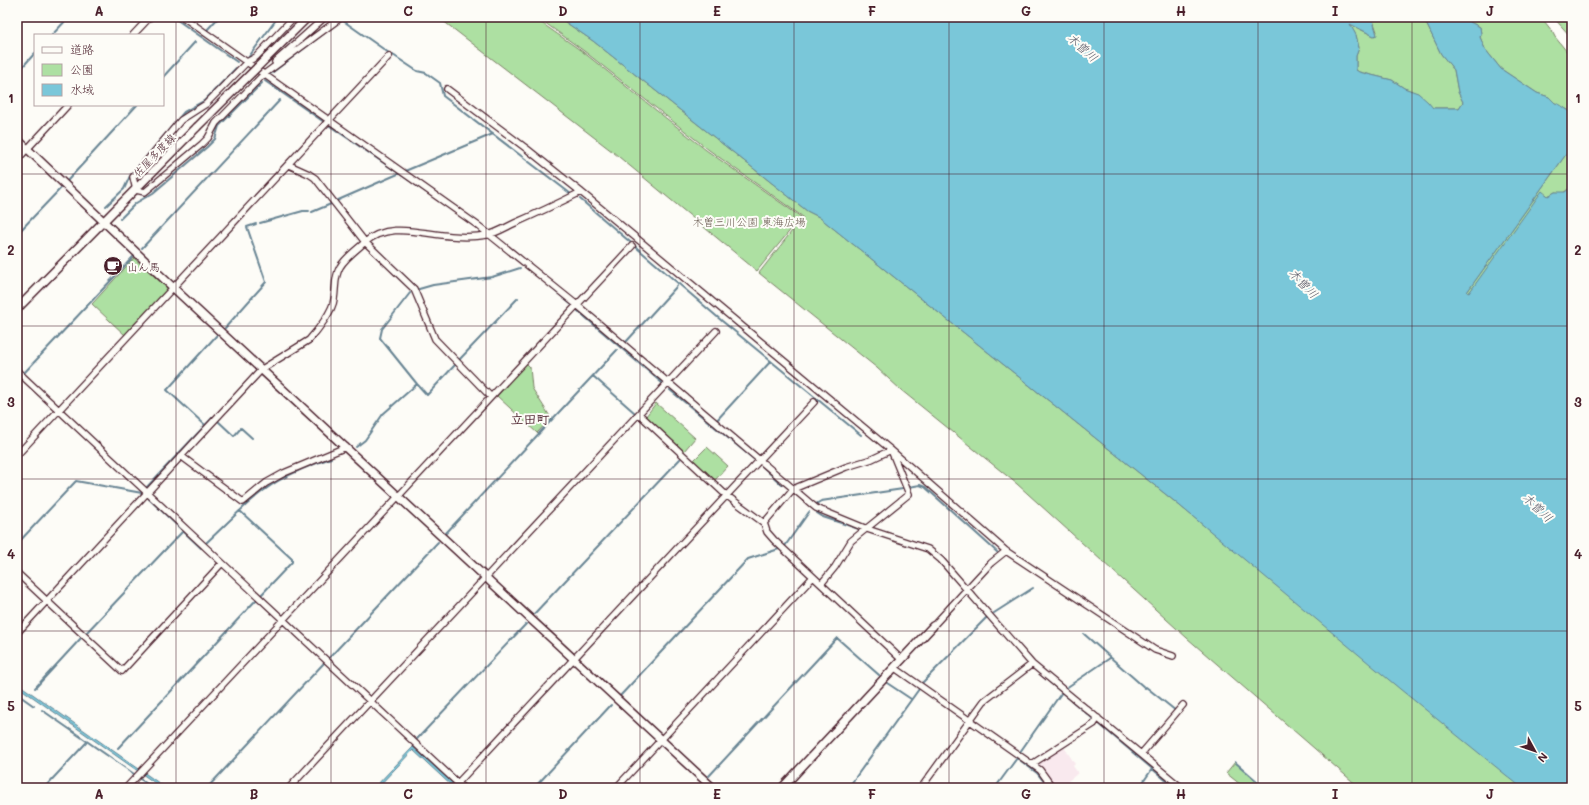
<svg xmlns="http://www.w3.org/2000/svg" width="1589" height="805" font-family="Mali,'Klee One',sans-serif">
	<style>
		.built { fill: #f9e9ee }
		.green { fill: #ade0a2; stroke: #7c8066 }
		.water { fill: #7ac7d9; stroke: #678493 }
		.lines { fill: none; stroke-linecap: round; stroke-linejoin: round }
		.stream { stroke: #678493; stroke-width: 2 }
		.minor-casing { stroke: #4a1f2b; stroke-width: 8 }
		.tertiary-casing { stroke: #4a1f2b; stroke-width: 10 }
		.secondary-casing { stroke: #4a1f2b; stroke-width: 10 }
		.minor { stroke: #fdfcf7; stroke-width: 5.5 }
		.tertiary { stroke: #fdfcf7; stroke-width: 7 }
		.secondary { stroke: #fdfcf7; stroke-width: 7 }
		.secondary-bridge-casing { stroke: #4a1f2b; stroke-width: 10; stroke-linecap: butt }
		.secondary-bridge { stroke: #fdfcf7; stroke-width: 7 }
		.grid { fill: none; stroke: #4a1f2b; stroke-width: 1; stroke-opacity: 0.55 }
		.labels { text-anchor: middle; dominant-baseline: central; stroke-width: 4; stroke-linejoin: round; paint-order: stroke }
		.street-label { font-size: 11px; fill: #4a1f2b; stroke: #fdfcf7 }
		.park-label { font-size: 11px; fill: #68594f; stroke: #fdfcf7 }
		.poi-label { font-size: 11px; fill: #4a1f2b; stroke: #fdfcf7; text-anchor: start }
		.water-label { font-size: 12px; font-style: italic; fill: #5b5a68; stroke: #fdfcf7 }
		.quarter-label { font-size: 13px; font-weight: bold; fill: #4a1f2b; stroke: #fdfcf7 }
		.neatline { fill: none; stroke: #4a1f2b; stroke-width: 1.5 }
		.grid-label { font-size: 13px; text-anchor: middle; font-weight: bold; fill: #4a1f2b }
	</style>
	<rect width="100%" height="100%" fill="#fdfcf7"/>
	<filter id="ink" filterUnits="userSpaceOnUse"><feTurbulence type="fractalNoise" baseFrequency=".025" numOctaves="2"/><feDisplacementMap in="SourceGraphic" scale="8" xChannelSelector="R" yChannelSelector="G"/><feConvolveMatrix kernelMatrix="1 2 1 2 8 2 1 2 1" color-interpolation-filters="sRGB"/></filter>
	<g filter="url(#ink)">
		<path class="built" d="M 1061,746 L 1064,747 L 1075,764 L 1073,766 L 1078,773 L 1060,788 L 1056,788 L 1038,764 L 1040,761 Z"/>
		<path class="green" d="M 438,17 L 533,17 L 583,52 L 706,150 L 801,217 L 757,271 L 613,152 Z
			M 537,17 L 558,17 L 593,41 L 807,211 L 819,217 L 1174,501 L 1523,788 L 1360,788 L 1187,638 L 1017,484 L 901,390 L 877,368 L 759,273 L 803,217 L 709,150 L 584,51 Z
			M 1372,17 L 1425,17 L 1425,21 L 1441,54 L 1454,70 L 1458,92 L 1463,102 L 1459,108 L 1433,108 L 1412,91 L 1404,88 L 1392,80 L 1359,72 L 1356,70 L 1356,56 L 1359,48 L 1356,35 L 1349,24 L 1374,36 L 1377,32 Z
			M 1466,17 L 1541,17 L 1552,31 L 1555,37 L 1572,58 L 1572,112 L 1555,103 L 1549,97 L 1537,93 L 1501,69 L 1485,49 L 1480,37 L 1481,34 L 1480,27 L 1470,22 Z
			M 1553,17 L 1572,17 L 1572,38 Z
			M 1572,146 L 1572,186 L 1563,193 L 1555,192 L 1548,196 L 1546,194 L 1469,293 L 1467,292 Z
			M 134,258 L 167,288 L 168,291 L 126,336 L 92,304 Z
			M 526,363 L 530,367 L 532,388 L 551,418 L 537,433 L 497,396 Z
			M 656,403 L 695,438 L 684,451 L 646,416 Z
			M 707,447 L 728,466 L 714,481 L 693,461 Z
			M 1235,762 L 1265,788 L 1241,788 L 1241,785 L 1226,773 Z"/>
		<path class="water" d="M 558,17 L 1372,17 L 1377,35 L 1374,36 L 1350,24 L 1356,35 L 1359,48 L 1356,56 L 1356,70 L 1359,72 L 1392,80 L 1404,88 L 1418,93 L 1428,102 L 1433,108 L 1459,108 L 1463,102 L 1458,92 L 1454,70 L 1441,54 L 1425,21 L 1425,17 L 1466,17 L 1470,22 L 1480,27 L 1481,34 L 1480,37 L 1485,49 L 1501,69 L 1537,93 L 1549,97 L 1555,103 C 1562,104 1565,110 1572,112 L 1572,146 L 1467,292 L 1469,293 L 1542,191 L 1548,196 L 1555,192 L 1565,192 L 1572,187 L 1572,788 L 1522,788 L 1400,689 L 1174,501 L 819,217 L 807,211 L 593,41 Z
			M 17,683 L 166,788 L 162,788 L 17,686 Z
			M 413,747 L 458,788 L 454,788 L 413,750 L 377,788 L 374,788 Z"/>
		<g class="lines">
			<path class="stream" d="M 173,17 L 237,62
				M 206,31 L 219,17
				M 52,35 L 69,17
				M 393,55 L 417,71 L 426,73 L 440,83 L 443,96 L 571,194
				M 248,58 L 278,17
				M 17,73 L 35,53
				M 269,75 L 342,20 L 389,53
				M 163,77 L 195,42
				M 265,81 L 324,122
				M 330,126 L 449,208
				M 405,171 L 493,134
				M 68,180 L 137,105
				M 580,199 L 722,321 L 861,435
				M 336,201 L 398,174
				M 106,206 L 124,189 L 130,176 L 184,112 L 204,101 L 236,68
				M 312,212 L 331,204
				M 120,219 L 136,203 L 153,193 L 207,147 L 215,139 L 219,126 L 262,83
				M 260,223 L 303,211 L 309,211
				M 17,234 L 61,188
				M 142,248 L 280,100
				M 548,285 L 573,306
				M 419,289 L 433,285 L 492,277 L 520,268
				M 578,311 L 662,383
				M 225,328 L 266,282 L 247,227 L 256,224
				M 626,342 L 677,286
				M 459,360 L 518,298
				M 24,373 L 133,257
				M 593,376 L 635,413
				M 17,381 L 20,378
				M 417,384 L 427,395 L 455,365
				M 670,390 L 756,461
				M 218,421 L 234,436 L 241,428 L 252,438
				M 716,421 L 771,361
				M 205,425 L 167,390 L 217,335
				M 356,447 L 365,440 L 383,414 L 417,384 L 380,338 L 382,329 L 410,293
				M 760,464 L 782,485
				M 909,487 L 920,485 L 925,487 L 997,552
				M 146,488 L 213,417
				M 149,499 L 201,548 L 203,546
				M 816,504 L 821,501 L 903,489
				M 240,511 L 292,559 L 292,562 L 262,594
				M 817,513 L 823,517 L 859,529
				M 446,533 L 617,350
				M 206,543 C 229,522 251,497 278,481 C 294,472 313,464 331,458
				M 17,544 L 76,481 L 142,493
				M 785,546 L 809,512
				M 982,611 L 1029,664
				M 994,613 L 1033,588
				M 533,615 L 680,459
				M 86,633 L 183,531
				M 1084,634 L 1145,688 L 1146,687 L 1176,711
				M 329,658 L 438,542
				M 1040,674 L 1175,788
				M 923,682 L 987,617
				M 887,683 L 911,699
				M 35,688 L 82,637
				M 1066,688 L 1110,658
				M 17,694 L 34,706
				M 620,696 L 748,559 L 779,549
				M 42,710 L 134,774
				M 417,739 L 526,624
				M 118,748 L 256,600
				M 1020,752 L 1062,692
				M 1235,762 L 1265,788
				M 709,776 L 837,638 L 879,675
				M 140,779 L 153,788
				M 44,788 L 86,743
				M 207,788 L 324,663
				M 534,788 L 611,705
				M 698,788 L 699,787
				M 848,788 L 919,689
				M 995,788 L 1017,758 L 1037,773 L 1049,788
				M 1139,788 L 1152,769"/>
			<g class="minor-casing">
				<path id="minor" d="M 183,17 L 480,227 L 577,305 L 816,508 L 867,529 L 928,549 L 941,560 L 1032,664 L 1182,788
					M 294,17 L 256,57 L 247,62 L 206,104 L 181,120 L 133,177 L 136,190 L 145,192 L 202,144 L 208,138 L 216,123 L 263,75 L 339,19
					M 133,35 L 150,17
					M 275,62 L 325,17
					M 447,89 L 527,149 L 581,192 L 891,450 L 1006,551 L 1155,650 L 1173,656
					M 17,160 L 68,105
					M 289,165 L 309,174 L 315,178 L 365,242 L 414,289 L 435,339 L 491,397
					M 17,371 L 463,788
					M 639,414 L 726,495 L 764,523 L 767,532 L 774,540 L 902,660
					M 17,455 L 389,56
					M 181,456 L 243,502 L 266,483 L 284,473 L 346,447
					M 764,523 L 793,489 L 846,467 L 872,459 L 891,450 L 909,494 L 851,541 L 835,567 L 821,584
					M 17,573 L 122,671 L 222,563
					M 933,626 L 991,563 L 1006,551
					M 17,633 L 262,369 L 309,340 C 317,331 333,311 334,299 C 336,288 334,277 340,267 C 345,258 356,250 364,243 C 389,221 421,234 451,236 C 463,237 476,237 487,235 C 497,233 506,227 515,223 C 538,213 559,203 581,192
					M 895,668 L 1040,770 L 1053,788
					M 1141,754 L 1183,705
					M 1032,764 L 1094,724 L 1098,718
					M 126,788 L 632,246
					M 289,788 L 716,331
					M 453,788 L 814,402
					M 616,788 L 813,577
					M 921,788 L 984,701 L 1032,664"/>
			</g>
			<g class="tertiary-casing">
				<path id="tertiary" d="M 17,139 L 182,296 L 713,788
					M 782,788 L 933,626"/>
			</g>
			<g class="secondary-casing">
				<path id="secondary" d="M 17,309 L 197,127"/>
			</g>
			<use href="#minor" class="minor"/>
			<use href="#tertiary" class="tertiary"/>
			<use href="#secondary" class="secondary"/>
			<g class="secondary-bridge-casing">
				<path id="secondary-bridge" d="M 197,127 L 308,17"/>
			</g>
			<use href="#secondary-bridge" class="secondary-bridge"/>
		</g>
	</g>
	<path class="grid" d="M 176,17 L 176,788M 331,17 L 331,788M 486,17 L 486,788M 640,17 L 640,788M 794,17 L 794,788M 949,17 L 949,788M 1104,17 L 1104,788M 1258,17 L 1258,788M 1412,17 L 1412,788M 17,174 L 1572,174M 17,326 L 1572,326M 17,479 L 1572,479M 17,631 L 1572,631"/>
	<defs>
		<g id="cafe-disc" transform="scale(1)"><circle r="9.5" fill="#4a1f2b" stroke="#fdfcf7"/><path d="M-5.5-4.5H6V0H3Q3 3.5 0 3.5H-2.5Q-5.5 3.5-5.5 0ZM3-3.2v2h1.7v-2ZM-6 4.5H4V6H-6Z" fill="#fff"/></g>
	</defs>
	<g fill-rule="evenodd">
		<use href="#cafe-disc" x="113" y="266"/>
	</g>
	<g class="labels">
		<g class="street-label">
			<text transform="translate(154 155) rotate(-46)">佐屋多度線</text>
		</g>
		<g class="park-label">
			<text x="749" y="221">木曽三川公園 東海広場</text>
		</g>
		<g class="poi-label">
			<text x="127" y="266">山ん馬</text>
		</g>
		<g class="water-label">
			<text transform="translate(1083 47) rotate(42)">木曽川</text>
			<text transform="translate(1304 283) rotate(46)">木曽川</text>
			<text transform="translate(1538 507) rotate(43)">木曽川</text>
		</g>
		<g class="quarter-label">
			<text x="530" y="418">立田町</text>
		</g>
	</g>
	<rect width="1589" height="805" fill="none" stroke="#fdfcf7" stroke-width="44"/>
	<rect x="34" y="34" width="130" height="72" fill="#fdfcf7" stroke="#b5a4a5"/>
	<rect x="42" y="47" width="20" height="6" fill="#fdfcf7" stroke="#b5a4a5"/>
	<text x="70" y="54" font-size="12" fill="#4a1f2b">道路</text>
	<rect x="42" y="64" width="20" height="12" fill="#ade0a2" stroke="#b5a4a5"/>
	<text x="70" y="74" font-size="12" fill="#4a1f2b">公園</text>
	<rect x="42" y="84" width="20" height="12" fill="#7ac7d9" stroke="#b5a4a5"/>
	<text x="70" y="94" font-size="12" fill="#4a1f2b">水域</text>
	<g transform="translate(1535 751) rotate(130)" stroke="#fdfcf7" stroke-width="3" paint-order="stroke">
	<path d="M0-3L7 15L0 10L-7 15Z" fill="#4a1f2b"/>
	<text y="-6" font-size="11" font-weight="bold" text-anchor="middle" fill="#4a1f2b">N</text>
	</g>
	<rect x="22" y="22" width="1545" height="761" class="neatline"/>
	<g class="grid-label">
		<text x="99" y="16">A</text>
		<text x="254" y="16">B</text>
		<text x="408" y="16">C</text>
		<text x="563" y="16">D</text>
		<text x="717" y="16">E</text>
		<text x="872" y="16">F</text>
		<text x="1026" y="16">G</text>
		<text x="1181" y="16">H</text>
		<text x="1335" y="16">I</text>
		<text x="1490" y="16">J</text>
		<text x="11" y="103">1</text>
		<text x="1578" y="103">1</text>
		<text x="11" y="255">2</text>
		<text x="1578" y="255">2</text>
		<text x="11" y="407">3</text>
		<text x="1578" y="407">3</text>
		<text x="11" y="559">4</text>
		<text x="1578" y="559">4</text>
		<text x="11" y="711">5</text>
		<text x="1578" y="711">5</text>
		<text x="99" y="799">A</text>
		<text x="254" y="799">B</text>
		<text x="408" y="799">C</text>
		<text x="563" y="799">D</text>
		<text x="717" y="799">E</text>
		<text x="872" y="799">F</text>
		<text x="1026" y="799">G</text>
		<text x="1181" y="799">H</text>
		<text x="1335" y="799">I</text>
		<text x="1490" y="799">J</text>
	</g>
</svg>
